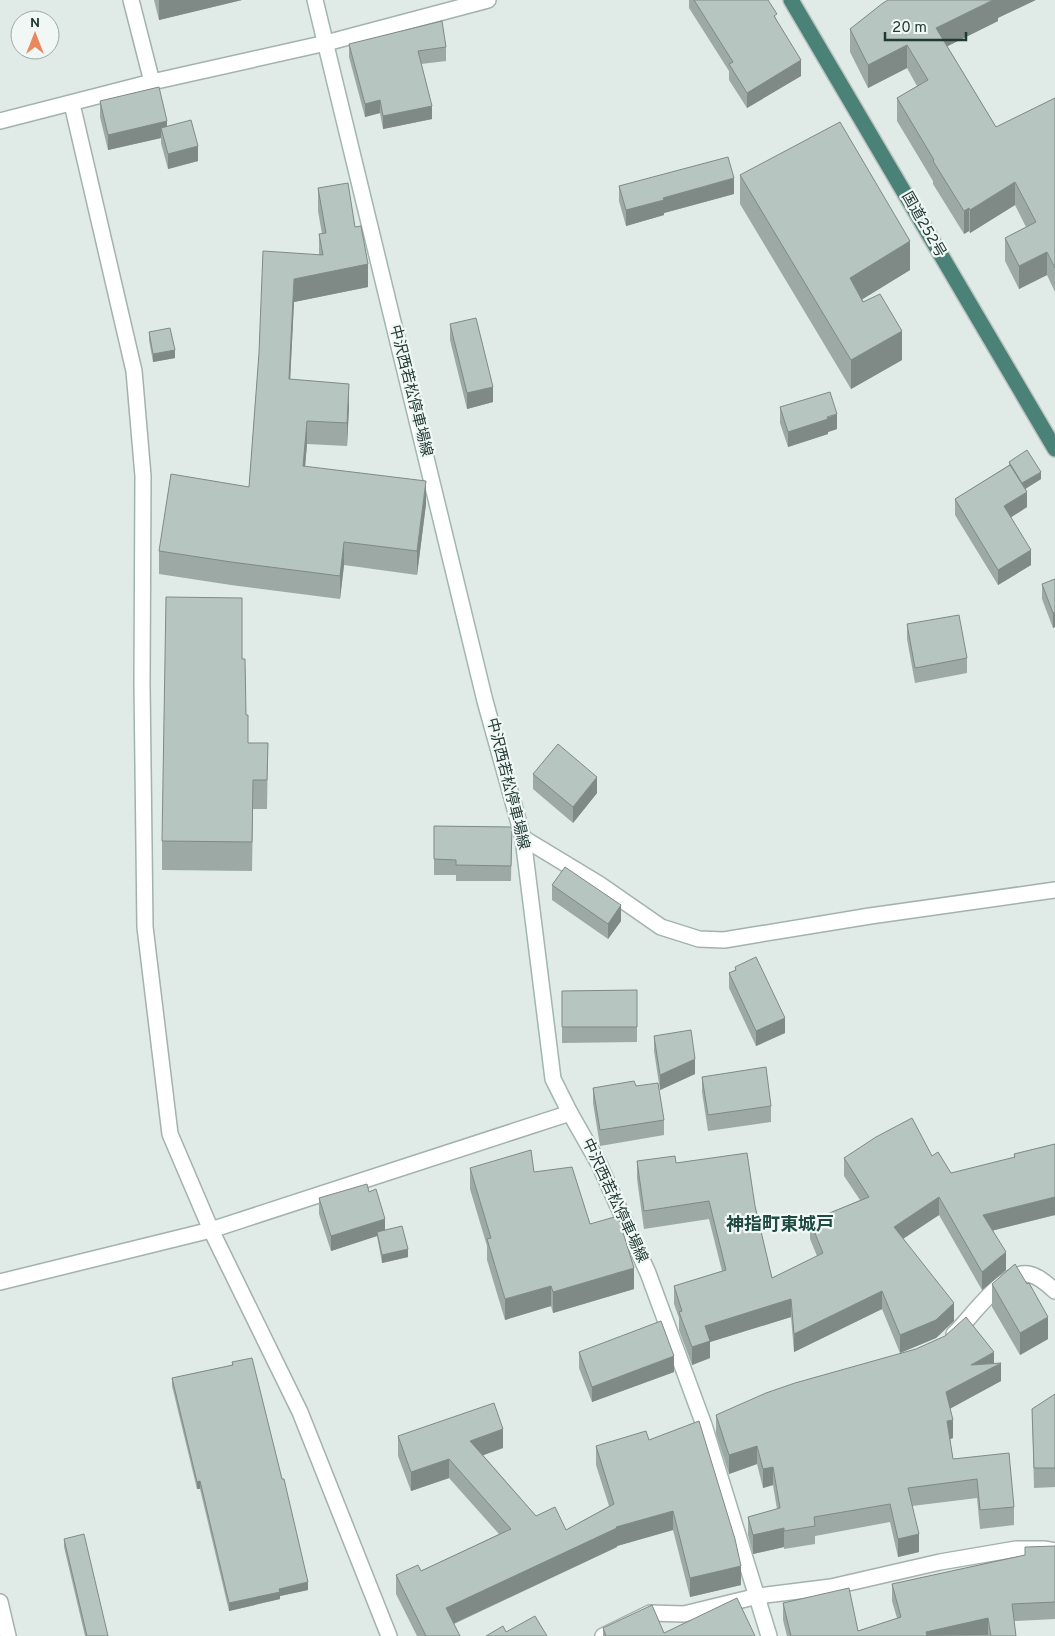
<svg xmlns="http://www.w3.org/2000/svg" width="1055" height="1636" font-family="Overpass,'Noto Sans JP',sans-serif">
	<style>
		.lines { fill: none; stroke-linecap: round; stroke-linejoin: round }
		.minor-casing { stroke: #a3b2ad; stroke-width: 18 }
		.tertiary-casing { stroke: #a3b2ad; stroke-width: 18 }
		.secondary-casing { stroke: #a0b6af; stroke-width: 18 }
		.trunk-casing { stroke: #bdc4c2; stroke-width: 18 }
		.minor { stroke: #fff; stroke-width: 15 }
		.tertiary { stroke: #fff; stroke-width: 15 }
		.secondary { stroke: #fff; stroke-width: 15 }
		.trunk { stroke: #4b8277; stroke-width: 15 }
		.wall { fill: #9da9a4 }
		.shaded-wall { fill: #7f8a86 }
		.building { fill: #b6c5bf; stroke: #7f8a86 }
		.labels { text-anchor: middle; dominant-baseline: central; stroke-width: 4.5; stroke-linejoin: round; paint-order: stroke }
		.street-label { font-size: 15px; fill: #223a35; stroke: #f0f7f4 }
		.quarter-label { font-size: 18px; font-weight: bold; fill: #1f4b42; stroke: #f0f7f4 }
	</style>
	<rect width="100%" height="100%" fill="#e0eae6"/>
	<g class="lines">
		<g class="minor-casing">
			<path id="minor" d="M 131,0 L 152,82
				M 72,104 L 134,371 L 143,476 L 142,684 L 145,927 L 170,1134 L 211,1230 L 300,1412 L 389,1636
				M 0,121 L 152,82 L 326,43 L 488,0
				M 523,838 L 599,884 L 661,927 L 699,939 L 724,940 L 870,916 L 1055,890
				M 0,1282 L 211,1230 L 570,1113
				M 954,1334 C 971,1318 1003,1270 1028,1274 C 1039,1276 1047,1284 1055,1291
				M 603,1636 L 650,1613 L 684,1614 L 758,1596 L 831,1587 L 940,1562 L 1016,1549 L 1045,1549 L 1055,1551"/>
		</g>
		<g class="tertiary-casing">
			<path id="tertiary" d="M 0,1602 L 8,1636"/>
		</g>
		<g class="secondary-casing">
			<path id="secondary" d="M 315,0 L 485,701 L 523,838 L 553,1079 L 570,1113 L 599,1164 L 648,1273 L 704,1425 L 769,1636"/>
		</g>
		<g class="trunk-casing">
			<path id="trunk" d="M 791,0 L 1055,449"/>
		</g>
		<use href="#minor" class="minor"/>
		<use href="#tertiary" class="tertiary"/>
		<use href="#secondary" class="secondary"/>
		<use href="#trunk" class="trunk"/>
	</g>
	<path class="wall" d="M 154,0 L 242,0 L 159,20 Z
		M 689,0 L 768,0 L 801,76 L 747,108 L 729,80 L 729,71 L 689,8 Z
		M 998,18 L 998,21 L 947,46 L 996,127 L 1055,98 L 1055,292 L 1047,275 L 1019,289 L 1005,261 L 1005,238 L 1026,227 L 1015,205 L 970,233 L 969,231 L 964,234 L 933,184 L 933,181 L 897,121 L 897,98 L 917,86 L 907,68 L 868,88 L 850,52 L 850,29 Z
		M 349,44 L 446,47 L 446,61 L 421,64 L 432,119 L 383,129 L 380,113 L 365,117 L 349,57 Z
		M 100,101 L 167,126 L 198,161 L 168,169 L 161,143 L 161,138 L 108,150 L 100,117 Z
		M 740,175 L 910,270 L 862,299 L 902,360 L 851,389 L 740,204 Z
		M 619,186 L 734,194 L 664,213 L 664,215 L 626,226 L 619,201 Z
		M 318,188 L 355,227 L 368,287 L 294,302 L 290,380 L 349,407 L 347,446 L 307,444 L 305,467 L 426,504 L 417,575 L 344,565 L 340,599 L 231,585 L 159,574 L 159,551 L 249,487 L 259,353 L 319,254 L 319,234 L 322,234 L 318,211 Z
		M 450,324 L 493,402 L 467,409 L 450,340 Z
		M 149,332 L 175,358 L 153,362 L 149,340 Z
		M 780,407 L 837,429 L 828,432 L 828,434 L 788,447 L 780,423 Z
		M 1009,462 L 1041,479 L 1025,489 L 1027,507 L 1011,517 L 1031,565 L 998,585 L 955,515 L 955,499 L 1009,465 Z
		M 1055,579 L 1055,627 L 1053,628 L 1042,599 L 1042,584 Z
		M 907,624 L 967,658 L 967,673 L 915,683 L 907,639 Z
		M 242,659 L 248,743 L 268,743 L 267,809 L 253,809 L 252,871 L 162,870 L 162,841 Z
		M 533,774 L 597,793 L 573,823 L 533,789 Z
		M 434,826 L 512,827 L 511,881 L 456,881 L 456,875 L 434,875 Z
		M 552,885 L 621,921 L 608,939 L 552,900 Z
		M 735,967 L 785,1033 L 756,1046 L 729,988 L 729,973 L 735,970 Z
		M 637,990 L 637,1042 L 562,1043 L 562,991 Z
		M 654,1036 L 695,1074 L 660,1090 L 654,1051 Z
		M 702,1077 L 771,1106 L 771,1122 L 708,1131 L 702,1092 Z
		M 636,1086 L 664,1120 L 664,1135 L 600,1146 L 593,1103 L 593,1088 Z
		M 1055,1144 L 1055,1215 L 993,1230 L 1006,1270 L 982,1290 L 939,1215 L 903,1238 L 954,1321 L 936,1338 L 900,1353 L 882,1309 L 794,1352 L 791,1317 L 710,1342 L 710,1358 L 692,1365 L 679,1330 L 679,1318 L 674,1304 L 674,1286 L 722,1271 L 709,1219 L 644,1229 L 637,1179 L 637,1161 L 676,1163 L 755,1206 L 772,1278 L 817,1256 L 810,1239 L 810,1221 L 860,1200 L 844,1176 L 844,1158 L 932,1156 L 951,1173 L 1014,1158 L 1014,1154 Z
		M 470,1168 L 534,1172 L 590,1224 L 634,1289 L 553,1313 L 551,1306 L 505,1320 L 487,1260 L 487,1246 L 470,1189 Z
		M 369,1192 L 385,1230 L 408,1257 L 382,1263 L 377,1236 L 331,1251 L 319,1214 L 319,1198 Z
		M 992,1284 L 1027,1284 L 1048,1339 L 1020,1355 L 992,1307 Z
		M 579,1352 L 674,1372 L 592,1402 L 579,1368 Z
		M 232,1362 L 308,1590 L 280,1596 L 280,1599 L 229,1611 L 200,1489 L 197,1489 L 172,1386 L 172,1378 L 232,1365 Z
		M 994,1363 L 1001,1381 L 950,1408 L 953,1438 L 950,1439 L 953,1459 L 1014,1507 L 1014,1525 L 980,1529 L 977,1498 L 912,1506 L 919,1552 L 898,1557 L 890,1522 L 815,1536 L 815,1544 L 784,1549 L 784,1547 L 753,1554 L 748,1535 L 748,1517 L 777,1509 L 773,1485 L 763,1488 L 757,1464 L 729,1474 L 716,1434 L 716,1415 Z
		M 1055,1394 L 1055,1487 L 1034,1488 L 1032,1409 Z
		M 398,1436 L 503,1448 L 483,1455 L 536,1516 L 566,1530 L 609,1506 L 596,1465 L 596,1446 L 649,1440 L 741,1585 L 690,1597 L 673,1530 L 617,1546 L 617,1547 L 454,1624 L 460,1636 L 417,1636 L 396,1594 L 396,1575 L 421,1571 L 499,1534 L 449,1478 L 411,1491 L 398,1456 Z
		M 64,1539 L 108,1636 L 85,1636 L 64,1547 Z
		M 1055,1546 L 1055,1619 L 1014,1621 L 1016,1636 L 787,1636 L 783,1620 L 783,1603 L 858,1631 L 897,1618 L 892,1601 L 892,1584 L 1025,1555 Z
		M 603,1628 L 664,1633 L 755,1636 L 603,1636 Z"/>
	<path class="shaded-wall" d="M 159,0 L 242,0 L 159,20 Z
		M 993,0 L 1036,0 L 998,18 L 998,21 L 936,52 L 936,28 Z
		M 907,45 L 907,68 L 868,88 L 868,65 Z
		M 801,60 L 801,76 L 747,108 L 747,93 Z
		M 380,100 L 380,113 L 365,117 L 365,104 Z
		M 432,106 L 432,119 L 383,129 L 383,116 Z
		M 167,121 L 167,136 L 161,128 L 161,138 L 108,150 L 108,135 Z
		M 198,146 L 198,161 L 168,169 L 168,154 Z
		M 734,178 L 734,194 L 664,213 L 664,215 L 626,226 L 626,210 L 663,198 Z
		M 1015,182 L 1015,205 L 970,233 L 970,210 Z
		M 969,208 L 969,231 L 964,234 L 964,211 Z
		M 910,241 L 910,270 L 850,307 L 850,278 Z
		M 1047,252 L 1047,275 L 1019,289 L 1019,266 Z
		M 368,264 L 368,287 L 294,302 L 289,403 L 289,379 L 294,279 Z
		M 902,331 L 902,360 L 851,389 L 851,360 Z
		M 175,350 L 175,358 L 153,362 L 153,354 Z
		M 349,384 L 349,407 L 347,446 L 347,423 Z
		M 493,387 L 493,402 L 467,409 L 467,393 Z
		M 837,414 L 837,429 L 828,432 L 828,434 L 788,447 L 788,432 Z
		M 307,421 L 307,444 L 303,490 L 303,466 Z
		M 1041,472 L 1041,479 L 1022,491 L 1022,483 Z
		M 426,481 L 426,504 L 417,575 L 417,551 Z
		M 1027,492 L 1027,507 L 1004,522 L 1004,506 Z
		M 344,542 L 344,565 L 340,599 L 340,576 Z
		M 1031,550 L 1031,565 L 998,585 L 998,570 Z
		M 1055,612 L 1055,627 L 1053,628 L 1053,613 Z
		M 597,777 L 597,793 L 573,823 L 573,807 Z
		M 621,905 L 621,921 L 608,939 L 608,924 Z
		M 785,1018 L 785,1033 L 756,1046 L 756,1031 Z
		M 695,1059 L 695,1074 L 660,1090 L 660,1075 Z
		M 939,1197 L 939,1215 L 894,1245 L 894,1227 Z
		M 1055,1197 L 1055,1215 L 983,1233 L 983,1215 Z
		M 385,1219 L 385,1234 L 377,1232 L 377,1236 L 331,1251 L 331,1236 Z
		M 408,1249 L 408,1257 L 382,1263 L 382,1255 Z
		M 1006,1252 L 1006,1270 L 982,1290 L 982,1272 Z
		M 634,1268 L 634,1289 L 553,1313 L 553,1292 Z
		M 551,1286 L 551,1306 L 505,1320 L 505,1299 Z
		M 882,1291 L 882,1309 L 794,1352 L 794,1334 Z
		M 791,1299 L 791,1317 L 710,1342 L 710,1358 L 692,1365 L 692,1347 L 705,1326 Z
		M 954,1303 L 954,1321 L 936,1338 L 900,1353 L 900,1335 Z
		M 1048,1317 L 1048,1339 L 1020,1355 L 1020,1333 Z
		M 994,1352 L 994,1367 L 1001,1363 L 1001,1381 L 946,1411 L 946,1392 L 971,1365 Z
		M 674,1356 L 674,1372 L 592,1402 L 592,1387 Z
		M 953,1420 L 953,1438 L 947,1440 L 947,1421 Z
		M 503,1429 L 503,1448 L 470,1460 L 470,1441 Z
		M 757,1446 L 757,1464 L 729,1474 L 729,1455 Z
		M 449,1459 L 449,1478 L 411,1491 L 411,1472 Z
		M 773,1467 L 773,1485 L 763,1488 L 763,1469 Z
		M 200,1481 L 200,1489 L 197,1489 L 197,1482 Z
		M 673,1511 L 673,1530 L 617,1546 L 617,1547 L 446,1627 L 446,1608 L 616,1527 Z
		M 784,1528 L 784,1547 L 753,1554 L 753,1535 Z
		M 919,1534 L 919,1552 L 898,1557 L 898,1539 Z
		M 741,1566 L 741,1585 L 690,1597 L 690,1578 Z
		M 308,1582 L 308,1590 L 280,1596 L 280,1599 L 229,1611 L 229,1603 L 279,1589 Z
		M 988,1618 L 988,1635 L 926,1636 L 926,1632 Z"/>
	<path class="building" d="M 694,0 L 768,0 L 777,14 L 774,16 L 801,60 L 747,93 L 729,64 L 733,62 Z
		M 888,0 L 993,0 L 936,28 L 996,127 L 1055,98 L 1055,268 L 1047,252 L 1019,266 L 1005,238 L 1036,222 L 1015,182 L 970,210 L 969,208 L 964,211 L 933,161 L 934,160 L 897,98 L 928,80 L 907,45 L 868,65 L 850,29 L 883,3 Z
		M 442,21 L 446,47 L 418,51 L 432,106 L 383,116 L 380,100 L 365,104 L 349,44 Z
		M 159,87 L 167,121 L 108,135 L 100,101 Z
		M 191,120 L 198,146 L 168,154 L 161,128 Z
		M 840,122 L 910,241 L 850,278 L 863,302 L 880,294 L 902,331 L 851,360 L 740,175 Z
		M 728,157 L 734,178 L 663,198 L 664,200 L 626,210 L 619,186 Z
		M 348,183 L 355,227 L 361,226 L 368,264 L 294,279 L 289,379 L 349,384 L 347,423 L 307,421 L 303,466 L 426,481 L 417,551 L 344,542 L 340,576 L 231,562 L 159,551 L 171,474 L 249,487 L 259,353 L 263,251 L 323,255 L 319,234 L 326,233 L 318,188 Z
		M 476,318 L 493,387 L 467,393 L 450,324 Z
		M 170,328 L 175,350 L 153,354 L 149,332 Z
		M 830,392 L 837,414 L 827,417 L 828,419 L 788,432 L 780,407 Z
		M 1027,450 L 1041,472 L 1022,483 L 1009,462 Z
		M 1010,465 L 1027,492 L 1004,506 L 1031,550 L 998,570 L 955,499 Z
		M 1055,579 L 1055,612 L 1053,613 L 1042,584 Z
		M 166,597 L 242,598 L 242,659 L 245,659 L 246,715 L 248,715 L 248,743 L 268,743 L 267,780 L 253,780 L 252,842 L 162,841 Z
		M 959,615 L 967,658 L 915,668 L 907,624 Z
		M 558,744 L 597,777 L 573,807 L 533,774 Z
		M 434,826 L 512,827 L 511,866 L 456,865 L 456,860 L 434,859 Z
		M 565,867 L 621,905 L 608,924 L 552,885 Z
		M 756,957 L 785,1018 L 756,1031 L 729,973 L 736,970 L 735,967 Z
		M 637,990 L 637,1027 L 562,1027 L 562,991 Z
		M 691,1030 L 695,1059 L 660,1075 L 654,1036 Z
		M 766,1067 L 771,1106 L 708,1115 L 702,1077 Z
		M 634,1081 L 636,1086 L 658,1083 L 664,1120 L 600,1130 L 593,1088 Z
		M 912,1118 L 932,1156 L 938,1152 L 951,1173 L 1015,1157 L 1014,1154 L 1055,1144 L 1055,1197 L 983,1215 L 1006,1252 L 982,1272 L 939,1197 L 894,1227 L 954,1303 L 936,1320 L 900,1335 L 882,1291 L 794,1334 L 791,1299 L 705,1326 L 710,1341 L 692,1347 L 679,1312 L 682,1311 L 674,1286 L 726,1270 L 709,1201 L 644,1211 L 637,1161 L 675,1156 L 676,1163 L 747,1153 L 755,1206 L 772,1278 L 823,1253 L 810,1221 L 869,1197 L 844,1158 L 876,1137 Z
		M 531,1150 L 534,1172 L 572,1167 L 590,1224 L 618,1216 L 634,1268 L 553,1292 L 551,1286 L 505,1299 L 487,1239 L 491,1238 L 470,1168 Z
		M 367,1184 L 369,1192 L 376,1189 L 385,1219 L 331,1236 L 319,1198 Z
		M 402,1226 L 408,1249 L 382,1255 L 377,1232 Z
		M 1015,1264 L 1027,1284 L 1029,1283 L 1048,1317 L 1020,1333 L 992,1284 Z
		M 966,1317 L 994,1352 L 971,1365 L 1001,1363 L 946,1392 L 953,1420 L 947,1421 L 953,1459 L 1009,1453 L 1014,1507 L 980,1510 L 977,1479 L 908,1488 L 919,1534 L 898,1539 L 890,1504 L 814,1517 L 815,1526 L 784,1531 L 784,1528 L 753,1535 L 748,1517 L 780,1508 L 773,1467 L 763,1469 L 757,1446 L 729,1455 L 716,1415 L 766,1393 L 795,1383 L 916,1349 L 945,1336 Z
		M 661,1321 L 674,1356 L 592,1387 L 579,1352 Z
		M 252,1358 L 282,1479 L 284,1479 L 308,1582 L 279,1589 L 280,1592 L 229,1603 L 200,1481 L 197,1482 L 172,1378 L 233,1365 L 232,1362 Z
		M 1055,1394 L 1055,1468 L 1034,1468 L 1032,1409 Z
		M 494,1403 L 503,1429 L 470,1441 L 536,1516 L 555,1507 L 566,1530 L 614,1504 L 596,1446 L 646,1431 L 649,1440 L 699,1421 L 735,1539 L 741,1566 L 690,1578 L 673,1511 L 616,1527 L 617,1528 L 446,1608 L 460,1636 L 426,1636 L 396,1575 L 418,1565 L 421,1571 L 511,1529 L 449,1459 L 411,1472 L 398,1436 Z
		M 84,1534 L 108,1636 L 87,1636 L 64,1539 Z
		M 1055,1546 L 1055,1602 L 1012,1604 L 1016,1636 L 991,1636 L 988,1618 L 926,1632 L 927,1636 L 791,1636 L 783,1603 L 849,1588 L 858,1631 L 901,1617 L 892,1584 L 1025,1555 L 1025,1547 Z
		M 737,1598 L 755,1636 L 606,1636 L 603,1628 L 652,1605 L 664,1633 Z
		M 535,1616 L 547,1636 L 486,1636 L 503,1626 L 506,1632 Z"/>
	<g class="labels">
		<g class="street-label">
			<text transform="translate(923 225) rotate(60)">国道252号</text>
			<text transform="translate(410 391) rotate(76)">中沢西若松停車場線</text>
			<text transform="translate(507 784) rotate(76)">中沢西若松停車場線</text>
			<text transform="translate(614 1201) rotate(65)">中沢西若松停車場線</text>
		</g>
		<g class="quarter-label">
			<text x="780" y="1225">神指町東城戸</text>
		</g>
	</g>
	<g transform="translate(35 35)"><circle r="24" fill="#f0f7f4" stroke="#9eaba8"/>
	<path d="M0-4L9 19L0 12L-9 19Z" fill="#eb875d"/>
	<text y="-8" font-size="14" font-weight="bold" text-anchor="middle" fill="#223a35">N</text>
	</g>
	<path d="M885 32v8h81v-8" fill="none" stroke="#223a35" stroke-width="2.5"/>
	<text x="892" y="32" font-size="15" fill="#223a35" stroke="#f0f7f4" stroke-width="4" paint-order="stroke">20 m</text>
</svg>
